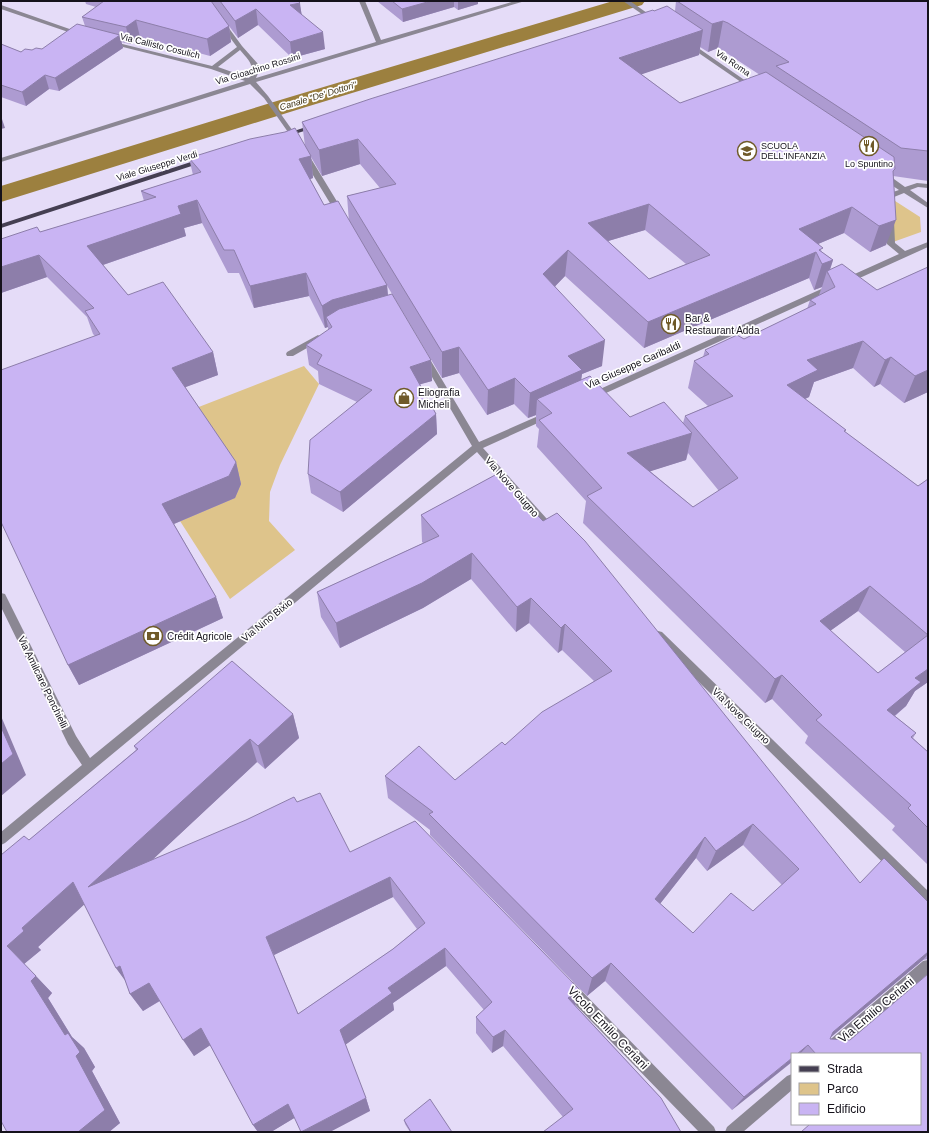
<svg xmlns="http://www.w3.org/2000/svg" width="929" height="1133" font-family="Helvetica,sans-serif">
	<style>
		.green { fill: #dec48b }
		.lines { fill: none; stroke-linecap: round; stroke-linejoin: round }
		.canal { fill: #9c803f; fill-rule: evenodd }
		.minor { fill: #8b8793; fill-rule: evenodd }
		.major { fill: #453f52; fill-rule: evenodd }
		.wall { fill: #ad9bd1; fill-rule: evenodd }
		.shaded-wall { fill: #8d7eaa }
		.building { fill: #c9b4f3; stroke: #8d7eaa; fill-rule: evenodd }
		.labels { text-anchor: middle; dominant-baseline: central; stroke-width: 3.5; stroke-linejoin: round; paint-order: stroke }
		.far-street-label { font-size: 9px; fill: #15121b; stroke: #fff }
		.far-water-label { font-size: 9px; font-style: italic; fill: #392d0f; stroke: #fff }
		.far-poi-label { font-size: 9px; fill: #15121b; stroke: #fff; text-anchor: start }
		.poi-label { font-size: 10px; fill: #15121b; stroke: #fff; text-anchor: start }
		.street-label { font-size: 10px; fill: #15121b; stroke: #fff }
		.near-street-label { font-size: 12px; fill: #15121b; stroke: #fff }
	</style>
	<rect width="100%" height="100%" fill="#e5dcf8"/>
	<path class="green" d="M 892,199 L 920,217 L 921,232 L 893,242 Z
		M 304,366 L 319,384 L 280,465 L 270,492 L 269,521 L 295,550 L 230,599 L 180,521 L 234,498 L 191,410 Z"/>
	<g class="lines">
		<path class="canal" d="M 613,1 L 645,1 L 642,5 L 306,107 L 1,202 L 1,186 L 290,97 Z"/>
		<path class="minor" d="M 203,1 L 209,1 L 242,46 L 258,64 L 259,71 L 256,78 L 376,42 L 359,1 L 365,1 L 381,40 L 515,1 L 525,1 L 256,82 L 268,96 L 300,141 L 299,142 L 295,142 L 264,98 L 250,84 L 1,162 L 1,158 L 245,81 L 211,69 L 107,43 L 110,41 L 212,66 L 237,47 ZM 240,50 C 248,60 256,65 249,78 L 218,67 Z
			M 623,1 L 630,1 L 657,20 L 652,21 Z
			M 1,5 L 81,33 L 82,34 L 77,35 L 1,9 Z
			M 687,43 L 691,43 L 756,88 L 751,89 L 687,45 Z
			M 303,155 L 306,155 L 310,157 L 344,213 L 343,215 L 337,215 L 336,213 L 302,157 Z
			M 881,174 L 887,174 L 905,187 L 917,183 L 928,184 L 928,188 L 918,187 L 910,190 L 928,203 L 928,208 L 904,193 L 894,197 L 893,205 L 887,205 L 887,194 L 899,190 L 881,178 Z
			M 887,219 L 890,219 L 894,221 L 895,243 L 905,251 L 928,242 L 928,247 L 595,398 L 589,398 L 588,396 L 589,394 L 899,254 L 887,244 Z
			M 318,335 L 322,338 L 321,340 L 293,356 L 287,356 L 286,354 L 287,352 Z
			M 425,355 L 428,356 L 479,442 L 545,413 L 551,413 L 552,415 L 551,417 L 483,448 L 547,519 L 549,522 L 547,525 L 541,525 L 477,452 L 5,843 L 1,845 L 1,832 L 82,765 L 68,744 L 1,607 L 1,593 L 5,594 L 76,736 L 90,758 L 472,446 L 421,358 Z
			M 658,631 L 662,632 L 928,891 L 928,905 L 924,903 L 654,638 L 653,635 L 654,632 Z
			M 928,960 L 928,974 L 834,1054 L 817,1054 L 819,1049 L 923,961 Z
			M 568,981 L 573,982 L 714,1127 L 716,1132 L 699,1132 L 563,992 L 562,987 L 563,982 Z
			M 792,1074 L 792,1090 L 743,1132 L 725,1132 L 727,1127 L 787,1076 Z"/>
		<path class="major" d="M 315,124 L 317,125 L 317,127 L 285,137 L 282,135 Z
			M 200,159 L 206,159 L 207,161 L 1,228 L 1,224 Z"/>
	</g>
	<path class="wall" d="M 85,1 L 302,1 L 299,2 L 302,15 L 325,49 L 292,58 L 258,25 L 238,38 L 229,26 L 231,42 L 210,56 L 140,37 L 130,44 L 121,42 L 123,48 L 59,91 L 49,89 L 26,106 L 1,97 L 1,44 L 21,52 L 42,49 L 85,26 L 82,17 L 96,7 L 86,4 Z
		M 377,1 L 478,1 L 478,4 L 458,10 L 454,7 L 403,22 Z
		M 676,1 L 928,1 L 928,181 L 893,176 L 886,245 L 870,252 L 844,233 L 818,244 L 822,252 L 833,260 L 830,270 L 877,290 L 928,267 L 928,392 L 904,403 L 880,384 L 874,387 L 853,368 L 814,382 L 809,397 L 805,399 L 846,430 L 845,432 L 918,486 L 928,479 L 928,682 L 915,691 L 906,706 L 895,716 L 916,733 L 913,738 L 928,752 L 928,865 L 892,830 L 895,826 L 805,743 L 808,736 L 772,699 L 765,703 L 583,523 L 586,501 L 537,447 L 539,429 L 536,426 L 536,415 L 528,418 L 514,404 L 487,415 L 459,373 L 442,378 L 354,230 L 387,285 L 388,296 L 431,360 L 432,381 L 420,384 L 436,414 L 437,434 L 343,512 L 311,493 L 308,474 L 357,402 L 319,384 L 318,371 L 309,365 L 306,345 L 328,330 L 328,327 L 325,328 L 309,296 L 254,308 L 239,273 L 228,273 L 202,223 L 184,228 L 186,236 L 103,265 L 128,295 L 213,352 L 218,375 L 185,387 L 236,462 L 241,484 L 235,498 L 174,524 L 216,597 L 223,618 L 79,685 L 68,665 L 95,336 L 93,334 L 87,317 L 47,277 L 1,293 L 1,239 L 40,232 L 144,201 L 141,191 L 193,175 L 189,158 L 305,146 L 302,122 L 654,11 L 675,11 ZM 700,47 L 708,52 L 718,48 L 722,50 L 760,75 L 680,103 L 641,74 L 699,55 ZM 311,157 L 322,176 L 360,164 L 380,188 L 347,196 L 349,222 L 324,205 L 310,179 L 313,178 ZM 645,230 L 686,264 L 649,279 L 608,241 ZM 565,276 L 644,348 L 809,278 L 814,290 L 822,287 L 819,295 L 810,300 L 807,309 L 744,339 L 705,350 L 703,357 L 694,361 L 688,388 L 708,406 L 685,416 L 683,423 L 630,417 L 581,380 L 582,374 L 602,366 L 555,286 ZM 688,453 L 719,491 L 693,507 L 650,471 L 686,460 ZM 858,611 L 905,652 L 878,673 L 830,631 Z
		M 497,474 L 860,883 L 928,902 L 928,959 L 923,960 L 831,1037 L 830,1039 L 920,1054 L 792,1054 L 732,1110 L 605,981 L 587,996 L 430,835 L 430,830 L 388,798 L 385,776 L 455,780 L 594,681 L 562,650 L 558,653 L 529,623 L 516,632 L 471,579 L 423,608 L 340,648 L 321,617 L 317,592 L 423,543 L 422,542 L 421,515 ZM 743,845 L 782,885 L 753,911 L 693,933 L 660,904 L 696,858 L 707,871 Z
		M 293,714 L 299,738 L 265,769 L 257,762 L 152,860 L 297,802 L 350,852 L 579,989 L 575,1005 L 661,1098 L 563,1117 L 503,1046 L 492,1053 L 476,1033 L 476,1017 L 484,1010 L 446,966 L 393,1003 L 394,1010 L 345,1045 L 366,1098 L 370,1111 L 294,1118 L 271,1132 L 258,1132 L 253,1125 L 210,1045 L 194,1056 L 160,1001 L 143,1011 L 130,994 L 125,980 L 116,968 L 84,904 L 38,947 L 41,950 L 24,964 L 52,993 L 48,998 L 72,1037 L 84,1048 L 95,1067 L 92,1071 L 120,1123 L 109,1132 L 7,1132 L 29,840 L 136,750 L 134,746 ZM 393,897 L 417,929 L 393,949 L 298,1014 L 274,955 Z
		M 404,1120 L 452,1132 L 410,1132 L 405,1124 Z"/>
	<path class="shaded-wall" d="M 431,1 L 454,1 L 454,7 L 403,22 L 402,9 Z
		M 458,1 L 478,1 L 478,4 L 458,10 Z
		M 300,3 L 302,19 L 290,5 Z
		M 256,9 L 258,25 L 238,38 L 235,21 Z
		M 136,20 L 140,37 L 130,44 L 126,27 Z
		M 723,21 L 718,48 L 708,52 L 712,24 Z
		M 229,26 L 231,42 L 210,56 L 207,39 Z
		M 703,30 L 699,55 L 616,83 L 619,58 Z
		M 323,32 L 325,49 L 292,58 L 290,42 Z
		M 120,35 L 123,48 L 59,91 L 55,78 Z
		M 45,75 L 49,89 L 26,106 L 22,92 Z
		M 1,116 L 5,128 L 1,129 Z
		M 358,139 L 360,164 L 322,176 L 319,150 Z
		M 311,156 L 313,178 L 302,182 L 299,159 Z
		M 197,200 L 202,223 L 184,228 L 186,236 L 94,268 L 87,246 L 178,206 Z
		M 649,204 L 645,230 L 585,248 L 588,223 Z
		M 852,207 L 844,233 L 792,255 L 799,229 Z
		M 896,220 L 886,245 L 870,252 L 879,226 Z
		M 568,250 L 565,276 L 542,300 L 543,274 Z
		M 816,252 L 809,278 L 644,348 L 648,322 Z
		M 39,255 L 47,277 L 1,293 L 1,267 Z
		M 833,260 L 828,275 L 827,271 L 822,287 L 814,290 L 822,264 Z
		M 306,273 L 309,296 L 254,308 L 250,286 Z
		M 387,285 L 389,308 L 326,317 L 328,327 L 325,328 L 322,306 L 332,300 Z
		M 605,340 L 602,366 L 582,374 L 579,395 L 537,399 L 536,415 L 528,418 L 530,393 L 568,356 Z
		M 863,341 L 853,368 L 814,382 L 809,397 L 778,412 L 787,385 L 807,360 Z
		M 459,347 L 459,373 L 442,378 L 442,352 Z
		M 213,352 L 218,375 L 178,390 L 172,368 Z
		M 891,357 L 880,384 L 874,387 L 885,360 Z
		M 431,360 L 432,381 L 411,387 L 410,367 Z
		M 928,370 L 928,392 L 904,403 L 915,376 Z
		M 515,378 L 514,404 L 487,415 L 488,390 Z
		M 436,414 L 437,434 L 343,512 L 340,492 Z
		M 692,433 L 686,460 L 623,480 L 627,453 Z
		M 236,462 L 241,484 L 235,498 L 169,526 L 162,504 Z
		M 472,553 L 471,579 L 423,608 L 340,648 L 336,623 Z
		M 870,586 L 858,611 L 809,646 L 820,621 Z
		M 216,597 L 223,618 L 79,685 L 68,665 Z
		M 531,598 L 529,623 L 516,632 L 517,607 Z
		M 565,624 L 562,650 L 558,653 L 561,628 Z
		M 928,669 L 928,682 L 915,691 L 906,706 L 874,733 L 887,710 L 915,678 Z
		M 782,675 L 772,699 L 765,703 L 775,679 Z
		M 293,714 L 299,738 L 265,769 L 258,746 Z
		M 1,716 L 26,775 L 1,796 Z
		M 250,739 L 257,762 L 102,907 L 88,887 Z
		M 753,824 L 743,845 L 707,871 L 716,851 Z
		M 705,837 L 696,858 L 648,919 L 655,899 Z
		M 390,877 L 393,897 L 274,955 L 266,937 Z
		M 73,882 L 87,902 L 38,947 L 41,950 L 24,964 L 7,946 L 22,928 Z
		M 445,948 L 446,966 L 393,1003 L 394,1010 L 345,1045 L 340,1030 L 388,988 Z
		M 928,952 L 928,954 L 923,960 L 818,1048 L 833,1032 Z
		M 611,963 L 605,981 L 587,996 L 592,978 Z
		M 120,966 L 129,986 L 116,968 Z
		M 36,976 L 52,993 L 48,998 L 72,1037 L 84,1048 L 95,1067 L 92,1071 L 120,1123 L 109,1132 L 78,1132 L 76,1056 L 65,1035 L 31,981 Z
		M 149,983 L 161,1000 L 143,1011 L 130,994 Z
		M 579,989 L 575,1006 L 568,998 Z
		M 201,1028 L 212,1044 L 194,1056 L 183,1040 Z
		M 505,1030 L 503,1046 L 492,1053 L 493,1037 Z
		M 808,1045 L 800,1054 L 797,1054 Z
		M 792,1058 L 792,1062 L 732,1110 L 744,1097 Z
		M 366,1098 L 370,1111 L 330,1132 L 301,1132 Z
		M 288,1104 L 296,1117 L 271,1132 L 258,1132 L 253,1125 Z"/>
	<path class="building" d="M 104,1 L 211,1 L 229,26 L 207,39 L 136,20 L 126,27 L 82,17 Z
		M 220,1 L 298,1 L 300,3 L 290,5 L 323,32 L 290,42 L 256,9 L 235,21 Z
		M 392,1 L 431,1 L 402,9 Z
		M 677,1 L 928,1 L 928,151 L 901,148 L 776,66 L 789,62 L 728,23 L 723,21 L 712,24 Z
		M 667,6 L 703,30 L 619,58 L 680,103 L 766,72 L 894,157 L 895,169 L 893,171 L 896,220 L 879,226 L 852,207 L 799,229 L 823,248 L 819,250 L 833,260 L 822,264 L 816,252 L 648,322 L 568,250 L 543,274 L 605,340 L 568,356 L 582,370 L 530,393 L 515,378 L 488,390 L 459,347 L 442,352 L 347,196 L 396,184 L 358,139 L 319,150 L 302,122 L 370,99 L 653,10 L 654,11 ZM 649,204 L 710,255 L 649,279 L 588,223 Z
		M 77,24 L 120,35 L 55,78 L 45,75 L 22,92 L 1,85 L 1,44 L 21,52 L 25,49 L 32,50 L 36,48 L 42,49 Z
		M 295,128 L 311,156 L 299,159 L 324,205 L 338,201 L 387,285 L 332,300 L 322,306 L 306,273 L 250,286 L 234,250 L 224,250 L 197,200 L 178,206 L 181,214 L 87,246 L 128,295 L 163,282 L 213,352 L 172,368 L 236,462 L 229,476 L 162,504 L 216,597 L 68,665 L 1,522 L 1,370 L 100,334 L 85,311 L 94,308 L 39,255 L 1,267 L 1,239 L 37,227 L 40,232 L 156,197 L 141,191 L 201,172 L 189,158 L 250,139 L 285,132 Z
		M 842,264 L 877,290 L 928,267 L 928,370 L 915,376 L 891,357 L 885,360 L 863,341 L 807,360 L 818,370 L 787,385 L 846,430 L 844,431 L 918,486 L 928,479 L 928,669 L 915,678 L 921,682 L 887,710 L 916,733 L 911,737 L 928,752 L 928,828 L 908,808 L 911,805 L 816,720 L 822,715 L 782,675 L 775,679 L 587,496 L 602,488 L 539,420 L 552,413 L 537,399 L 590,376 L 630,417 L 664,402 L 692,433 L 627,453 L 693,507 L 738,478 L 685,416 L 733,396 L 694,361 L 709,354 L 705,350 L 737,335 L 744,339 L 816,304 L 810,300 L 835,287 L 827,271 ZM 870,586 L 928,635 L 878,673 L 820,621 Z
		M 392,294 L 431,360 L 410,367 L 436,414 L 340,492 L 308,474 L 310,440 L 372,390 L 317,364 L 322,355 L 306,345 L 332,327 L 326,317 L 339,309 Z
		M 497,474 L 543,521 L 557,513 L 585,541 L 860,883 L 884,858 L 928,902 L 928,952 L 833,1032 L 830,1039 L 850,1040 L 928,974 L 928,1132 L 801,1132 L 810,1124 L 920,1124 L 920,1054 L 816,1054 L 808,1045 L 797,1054 L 792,1054 L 792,1058 L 744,1097 L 611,963 L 592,978 L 429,814 L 433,812 L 385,776 L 419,746 L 455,780 L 502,742 L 505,745 L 542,712 L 612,671 L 565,624 L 561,628 L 531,598 L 517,607 L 472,553 L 422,583 L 336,623 L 317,592 L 439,536 L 421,515 ZM 753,824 L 799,869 L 753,911 L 731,893 L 693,933 L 655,899 L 705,837 L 716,851 Z
		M 232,661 L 293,714 L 258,746 L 250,739 L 88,887 L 246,820 L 294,797 L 297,802 L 320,793 L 350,852 L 415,821 L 579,989 L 568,998 L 661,1098 L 681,1132 L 543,1132 L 573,1109 L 505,1030 L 493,1037 L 476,1017 L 492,1002 L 445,948 L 388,988 L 392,993 L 340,1030 L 366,1098 L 301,1132 L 288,1104 L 253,1125 L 201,1028 L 183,1040 L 149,983 L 130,994 L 120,966 L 116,968 L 73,882 L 22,928 L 24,931 L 7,946 L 36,976 L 31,981 L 65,1035 L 68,1033 L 80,1052 L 76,1056 L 105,1110 L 78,1132 L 7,1132 L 1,1121 L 1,855 L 24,836 L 29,840 L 138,749 L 134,746 ZM 390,877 L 425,923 L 393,949 L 298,1014 L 266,937 Z
		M 1,727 L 13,754 L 1,764 Z
		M 430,1099 L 452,1132 L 411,1132 L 404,1120 Z"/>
	<defs>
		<g id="restaurant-ring" transform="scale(1)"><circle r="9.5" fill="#fff" stroke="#6f5a29" stroke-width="1.5"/><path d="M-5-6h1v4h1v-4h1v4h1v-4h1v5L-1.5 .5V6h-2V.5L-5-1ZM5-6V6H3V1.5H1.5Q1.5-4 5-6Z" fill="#6f5a29"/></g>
		<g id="school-ring" transform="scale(1)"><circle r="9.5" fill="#fff" stroke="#6f5a29" stroke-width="1.5"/><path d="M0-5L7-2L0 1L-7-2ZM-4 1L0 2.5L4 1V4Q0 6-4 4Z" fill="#6f5a29"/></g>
		<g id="shop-ring" transform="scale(1)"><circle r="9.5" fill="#fff" stroke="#6f5a29" stroke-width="1.5"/><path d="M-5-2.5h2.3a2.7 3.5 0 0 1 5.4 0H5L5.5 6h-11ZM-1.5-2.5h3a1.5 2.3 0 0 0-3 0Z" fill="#6f5a29"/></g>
		<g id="bank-ring" transform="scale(1)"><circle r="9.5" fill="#fff" stroke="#6f5a29" stroke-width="1.5"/><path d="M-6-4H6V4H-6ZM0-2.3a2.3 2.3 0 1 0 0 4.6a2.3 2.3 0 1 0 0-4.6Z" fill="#6f5a29"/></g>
	</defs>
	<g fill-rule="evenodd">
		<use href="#restaurant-ring" x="869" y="146"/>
		<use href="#school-ring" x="747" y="151"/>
		<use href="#restaurant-ring" x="671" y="324"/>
		<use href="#shop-ring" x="404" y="398"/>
		<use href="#bank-ring" x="153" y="636"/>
	</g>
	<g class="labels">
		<g class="far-street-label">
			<text transform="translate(160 46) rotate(14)">Via Callisto Cosulich</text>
			<text transform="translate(733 63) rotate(34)">Via Roma</text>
			<text transform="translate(258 69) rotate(-17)">Via Gioachino Rossini</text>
			<text transform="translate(157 166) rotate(-17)">Viale Giuseppe Verdi</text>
		</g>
		<g class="far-water-label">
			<text transform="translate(318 96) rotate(-17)">Canale "De' Dottori"</text>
		</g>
		<g class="far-poi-label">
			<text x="761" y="146">SCUOLA<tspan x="761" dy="10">DELL'INFANZIA</tspan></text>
			<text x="869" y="164" text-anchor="middle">Lo Spuntino</text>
		</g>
		<g class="poi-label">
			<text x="685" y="318">Bar &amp;<tspan x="685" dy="12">Restaurant Adda</tspan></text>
			<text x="418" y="392">Eliografia<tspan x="418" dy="12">Micheli</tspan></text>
			<text x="167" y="636">Crédit Agricole</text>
		</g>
		<g class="street-label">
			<text transform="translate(633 365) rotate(-24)">Via Giuseppe Garibaldi</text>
			<text transform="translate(512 487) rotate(49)">Via Nove Giugno</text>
			<text transform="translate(267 620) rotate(-39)">Via Nino Bixio</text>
			<text transform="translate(43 682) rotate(64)">Via Amilcare Ponchielli</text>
			<text transform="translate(741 716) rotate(44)">Via Nove Giugno</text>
		</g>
		<g class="near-street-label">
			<text transform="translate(876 1010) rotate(-40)">Via Emilio Ceriani</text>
			<text transform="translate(608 1028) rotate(46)">Vicolo Emilio Ceriani</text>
		</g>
	</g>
	<rect width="929" height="1133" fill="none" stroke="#15121b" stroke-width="4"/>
	<rect x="791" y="1053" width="130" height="72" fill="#ffffff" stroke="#a1a0a4"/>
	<rect x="799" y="1066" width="20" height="6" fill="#453f52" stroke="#a1a0a4"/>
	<text x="827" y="1073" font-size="12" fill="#15121b">Strada</text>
	<rect x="799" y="1083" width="20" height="12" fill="#dec48b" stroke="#a1a0a4"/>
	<text x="827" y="1093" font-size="12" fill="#15121b">Parco</text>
	<rect x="799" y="1103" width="20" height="12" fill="#c9b4f3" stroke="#a1a0a4"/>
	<text x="827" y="1113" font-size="12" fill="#15121b">Edificio</text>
</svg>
